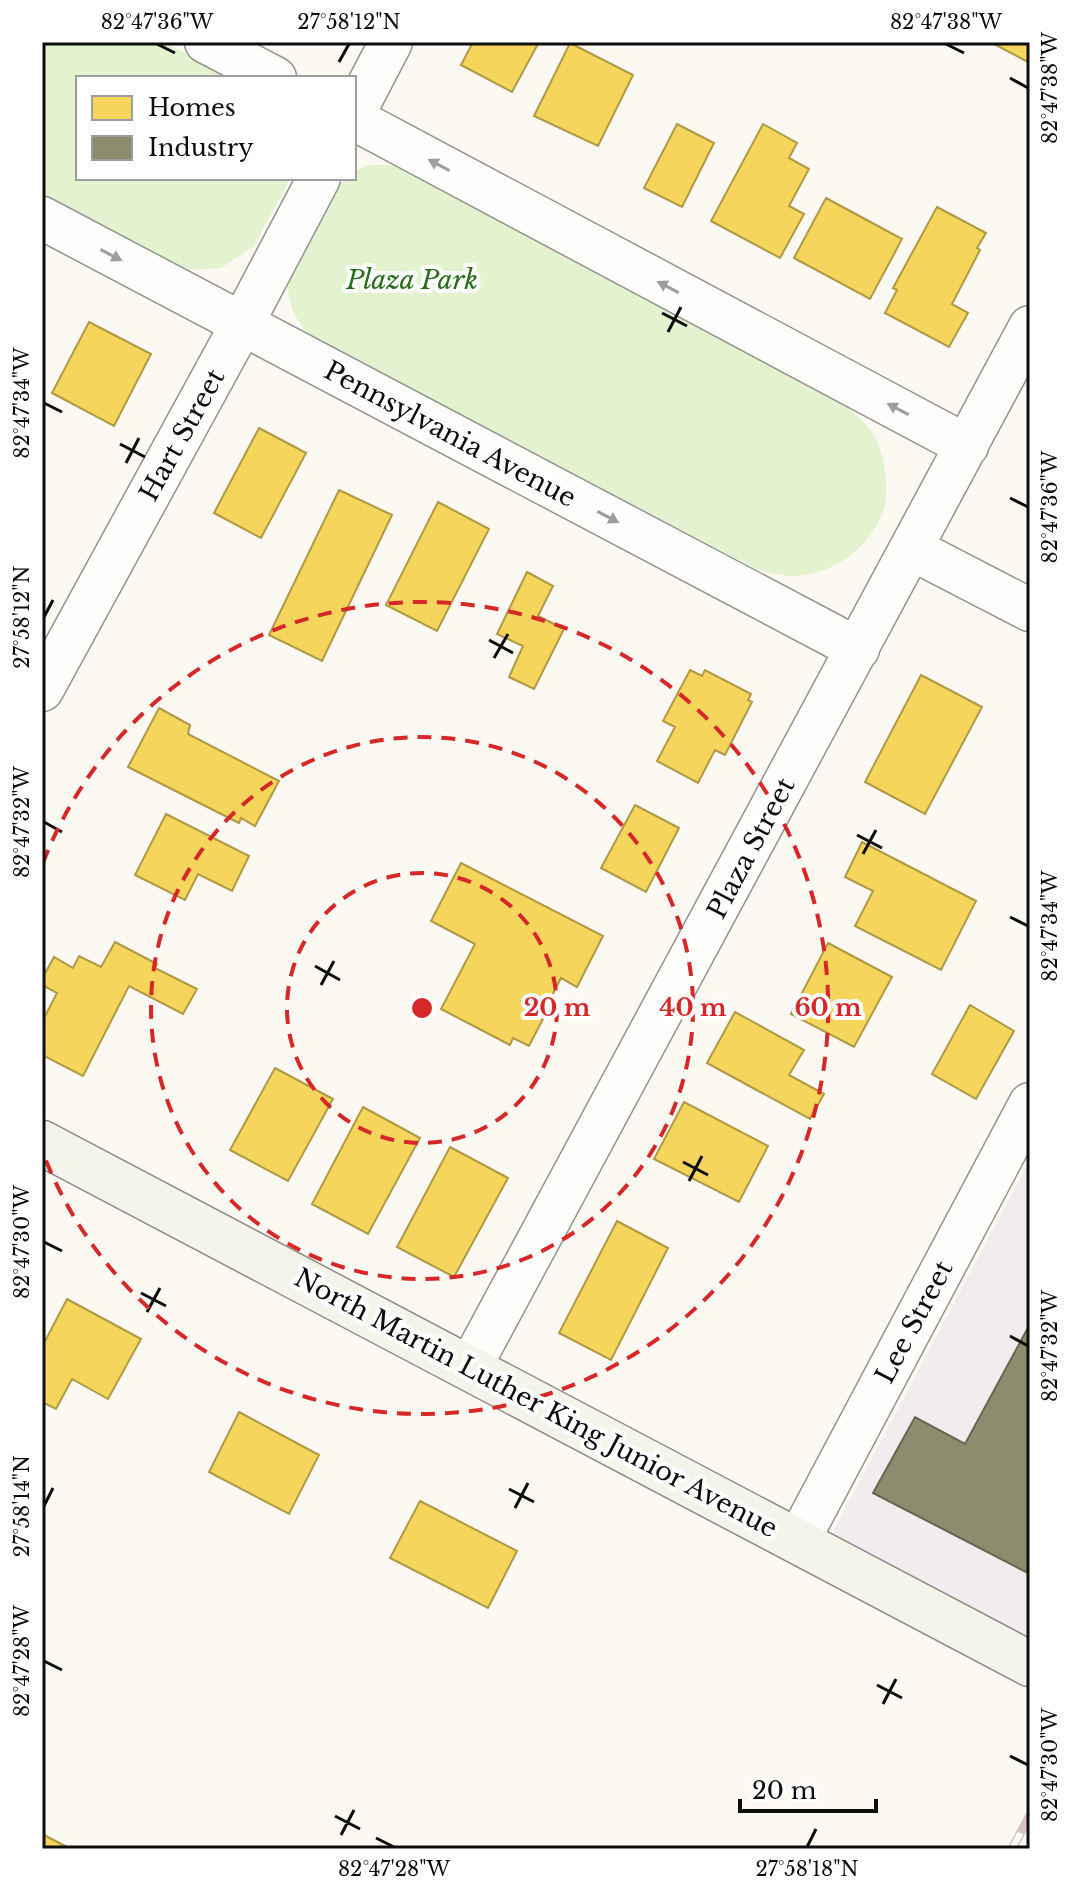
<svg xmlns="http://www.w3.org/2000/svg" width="1072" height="1891" font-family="'Libre Baskerville',serif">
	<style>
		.industrial { fill: #f3ecef }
		.green { fill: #e3f3cf }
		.homes { fill: #f6d55c; stroke: #b09944; stroke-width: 2 }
		.industry { fill: #8c8c6e; stroke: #666651; stroke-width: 2 }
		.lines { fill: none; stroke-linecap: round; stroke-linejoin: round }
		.street-casing { stroke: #949390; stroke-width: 45 }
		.secondary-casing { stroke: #8b8a87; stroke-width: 47 }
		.street { stroke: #fefefd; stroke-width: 42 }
		.secondary { stroke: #f5f4ea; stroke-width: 44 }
		.rail-casing { stroke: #d9c3c2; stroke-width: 9 }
		.rail { stroke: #fff; stroke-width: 6; stroke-dasharray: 18; stroke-linecap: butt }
		.oneway { fill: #9e9e9d }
		.ticks { fill: none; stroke: #0d0d0d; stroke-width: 3 }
		.ring { fill: none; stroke: #d62828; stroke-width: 4; stroke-dasharray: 14 10 }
		.labels { text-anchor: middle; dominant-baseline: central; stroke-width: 8; stroke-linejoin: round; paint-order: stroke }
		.park-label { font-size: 26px; font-style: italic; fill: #266c17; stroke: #fff }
		.street-label { font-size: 26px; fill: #0d0d0d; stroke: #fff }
		.centre { fill: #d62828; stroke: #fff; stroke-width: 4 }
		.ring-label { font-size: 24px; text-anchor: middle; font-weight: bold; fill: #d62828; stroke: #fff; stroke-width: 8; stroke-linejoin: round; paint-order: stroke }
		.neatline { fill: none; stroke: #0d0d0d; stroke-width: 3 }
		.ticks-label { font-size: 20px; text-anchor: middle; fill: #0d0d0d }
	</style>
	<rect width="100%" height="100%" fill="#fbf9f2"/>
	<path class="industrial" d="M 1030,1160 L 1030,1638 L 832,1533 Z"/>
	<path class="green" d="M 42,42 L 163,42 L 232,78 L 78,78 L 78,178 L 289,178 L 288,183 L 254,246 L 221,268 L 190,270 L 156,260 L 42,199 Z
		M 367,165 L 391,165 L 413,172 L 844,404 C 857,416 870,426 877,441 C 885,457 889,492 884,509 C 872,546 834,575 795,576 C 783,577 769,572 758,570 L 309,336 L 293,313 L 287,287 L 292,262 L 329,196 L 346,178 L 354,178 L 354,173 Z"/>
	<path class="homes" d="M 473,42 L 539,42 L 512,92 L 461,65 Z
		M 993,42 L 1030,42 L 1030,63 L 992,43 Z
		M 570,43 L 633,75 L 598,146 L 534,116 Z
		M 677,124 L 714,143 L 682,207 L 644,188 Z
		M 763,124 L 797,143 L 789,158 L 809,169 L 789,206 L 804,214 L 780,258 L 711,221 Z
		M 826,198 L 902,239 L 870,299 L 794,258 Z
		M 937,207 L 986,233 L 977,248 L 980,250 L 952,304 L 968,313 L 949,347 L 885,313 L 897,290 L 893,288 Z
		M 89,322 L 151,354 L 114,426 L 52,393 Z
		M 259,428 L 306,453 L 261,538 L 214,513 Z
		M 339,490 L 392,515 L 322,661 L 269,635 Z
		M 438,502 L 489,529 L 437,631 L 386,605 Z
		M 527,572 L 553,586 L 538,616 L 564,629 L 534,689 L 509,677 L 523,646 L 497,634 Z
		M 690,670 L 702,676 L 705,670 L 751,694 L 748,700 L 752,702 L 725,755 L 715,750 L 698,783 L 657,761 L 675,727 L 663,721 Z
		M 921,675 L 982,707 L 925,814 L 865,782 Z
		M 159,708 L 190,725 L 188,734 L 279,781 L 255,826 L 241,818 L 239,823 L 128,767 Z
		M 635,805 L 679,828 L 646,892 L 601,868 Z
		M 166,814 L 249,856 L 232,891 L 198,874 L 185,900 L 135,875 Z
		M 862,842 L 976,901 L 941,970 L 855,926 L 873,891 L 845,877 Z
		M 461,863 L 603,936 L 577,987 L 561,978 L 541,1017 L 544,1017 L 529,1046 L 513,1038 L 510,1045 L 441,1009 L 475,944 L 431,921 Z
		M 115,942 L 157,964 L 155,968 L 197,989 L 183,1014 L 129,986 L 83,1076 L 42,1055 L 42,1022 L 57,993 L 42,985 L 42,979 L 54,957 L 73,968 L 79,956 L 101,967 Z
		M 828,943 L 892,977 L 854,1047 L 791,1014 Z
		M 970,1005 L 1014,1031 L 976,1099 L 932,1074 Z
		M 735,1012 L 804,1050 L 789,1075 L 824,1094 L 810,1119 L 707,1063 Z
		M 275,1068 L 333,1099 L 288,1181 L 230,1150 Z
		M 684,1102 L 768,1146 L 739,1202 L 654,1159 Z
		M 363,1107 L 420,1138 L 368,1234 L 312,1204 Z
		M 450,1147 L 508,1178 L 454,1277 L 397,1247 Z
		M 617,1221 L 668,1248 L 611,1360 L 559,1333 Z
		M 67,1299 L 141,1339 L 108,1399 L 72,1379 L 56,1409 L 42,1402 L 42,1347 Z
		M 239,1412 L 319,1455 L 289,1514 L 209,1472 Z
		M 420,1501 L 517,1551 L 488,1608 L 390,1558 Z
		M 42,1834 L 71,1849 L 42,1849 Z"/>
	<path class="industry" d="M 1030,1324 L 1030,1574 L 873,1493 L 915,1417 L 965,1444 Z"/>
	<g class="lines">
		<g class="street-casing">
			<path id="street" d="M 206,42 L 275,78
				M 354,113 L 391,42
				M 354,119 L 967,446
				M 42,218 L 858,649
				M 912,549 L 1030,610
				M 42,690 L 242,324 L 319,178
				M 470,1367 L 1030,327
				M 798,1541 L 1030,1104"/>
		</g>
		<g class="secondary-casing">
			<path id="secondary" d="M 42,1143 L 1030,1664"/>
		</g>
		<use href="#street" class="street"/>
		<use href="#secondary" class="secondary"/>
		<g class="rail-casing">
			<path id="rail" d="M 1012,1849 L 1030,1815"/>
		</g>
		<use href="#rail" class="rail"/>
	</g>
	<defs><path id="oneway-solid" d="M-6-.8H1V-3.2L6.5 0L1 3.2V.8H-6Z" transform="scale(2)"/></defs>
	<g class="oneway">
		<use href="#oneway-solid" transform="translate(439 165) rotate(-152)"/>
		<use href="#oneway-solid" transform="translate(111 255) rotate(28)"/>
		<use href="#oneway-solid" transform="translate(668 287) rotate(-152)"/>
		<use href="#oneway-solid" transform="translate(898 409) rotate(-152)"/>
		<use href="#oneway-solid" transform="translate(608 517) rotate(28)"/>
	</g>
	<path class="ticks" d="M 157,44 L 175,53M 946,44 L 964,53M 339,62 L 349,44M 1010,78 L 1028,88M 662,313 L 687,326M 668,332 L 681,307M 44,403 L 62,412M 120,444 L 145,457M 126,463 L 139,438M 1010,498 L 1028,507M 44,617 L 53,600M 489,640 L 513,653M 494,658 L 508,634M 44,822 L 62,832M 857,835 L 882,848M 863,854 L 876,830M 1010,917 L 1028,926M 315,966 L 340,980M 321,985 L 334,961M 683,1162 L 708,1175M 689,1181 L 702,1156M 44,1242 L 62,1251M 141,1293 L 166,1306M 147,1312 L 160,1288M 1010,1336 L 1028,1346M 509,1489 L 534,1502M 44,1506 L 53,1488M 515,1508 L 528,1483M 44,1661 L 62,1670M 877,1685 L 902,1698M 883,1704 L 896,1679M 1010,1756 L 1028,1765M 335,1816 L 360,1829M 341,1835 L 354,1810M 376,1838 L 394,1847M 807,1847 L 816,1829"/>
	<g class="ring">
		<circle cx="422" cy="1008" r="135"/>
		<circle cx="422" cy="1008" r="271"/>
		<path d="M43 863A406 406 0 1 1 43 1153"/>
	</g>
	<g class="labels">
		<g class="park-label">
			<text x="412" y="280">Plaza Park</text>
		</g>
		<g class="street-label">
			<text transform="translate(450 434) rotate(28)">Pennsylvania Avenue</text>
			<text transform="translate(182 435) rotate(-61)">Hart Street</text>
			<text transform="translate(751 848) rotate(-62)">Plaza Street</text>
			<text transform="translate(914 1322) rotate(-62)">Lee Street</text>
			<text transform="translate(536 1403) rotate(28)">North Martin Luther King Junior Avenue</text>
		</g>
	</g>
	<circle cx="422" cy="1008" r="12" class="centre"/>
	<g class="ring-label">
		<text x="557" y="1016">20 m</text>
		<text x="693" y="1016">40 m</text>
		<text x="828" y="1016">60 m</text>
	</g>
	<rect width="1072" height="1891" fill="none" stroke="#ffffff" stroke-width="88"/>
	<rect x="76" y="76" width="280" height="104" fill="#ffffff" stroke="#9e9e9e" stroke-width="2"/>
	<rect x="92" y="96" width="40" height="24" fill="#f6d55c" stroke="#9e9e9e" stroke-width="2"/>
	<text x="148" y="116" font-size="24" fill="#0d0d0d">Homes</text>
	<rect x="92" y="136" width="40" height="24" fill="#8c8c6e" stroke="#9e9e9e" stroke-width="2"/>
	<text x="148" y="156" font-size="24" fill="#0d0d0d">Industry</text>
	<path d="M740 1799v12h136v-12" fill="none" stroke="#0d0d0d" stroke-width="4"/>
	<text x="752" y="1799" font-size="24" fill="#0d0d0d" stroke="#ffffff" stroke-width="6" paint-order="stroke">20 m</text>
	<rect x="44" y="44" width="984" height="1803" class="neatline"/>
	<g class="ticks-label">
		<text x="157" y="29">82°47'36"W</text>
		<text x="349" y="29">27°58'12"N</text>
		<text x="946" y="29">82°47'38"W</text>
		<text transform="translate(1050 88) rotate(-90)" y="7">82°47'38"W</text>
		<text transform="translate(22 403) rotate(-90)" y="7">82°47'34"W</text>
		<text transform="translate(1050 507) rotate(-90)" y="7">82°47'36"W</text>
		<text transform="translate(22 617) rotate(-90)" y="7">27°58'12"N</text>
		<text transform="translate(22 822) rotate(-90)" y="7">82°47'32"W</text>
		<text transform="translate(1050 926) rotate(-90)" y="7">82°47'34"W</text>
		<text transform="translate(22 1242) rotate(-90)" y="7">82°47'30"W</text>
		<text transform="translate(1050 1346) rotate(-90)" y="7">82°47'32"W</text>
		<text transform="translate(22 1506) rotate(-90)" y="7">27°58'14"N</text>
		<text transform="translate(22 1661) rotate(-90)" y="7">82°47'28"W</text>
		<text transform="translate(1050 1765) rotate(-90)" y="7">82°47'30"W</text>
		<text x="394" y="1876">82°47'28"W</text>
		<text x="807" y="1876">27°58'18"N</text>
	</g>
</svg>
